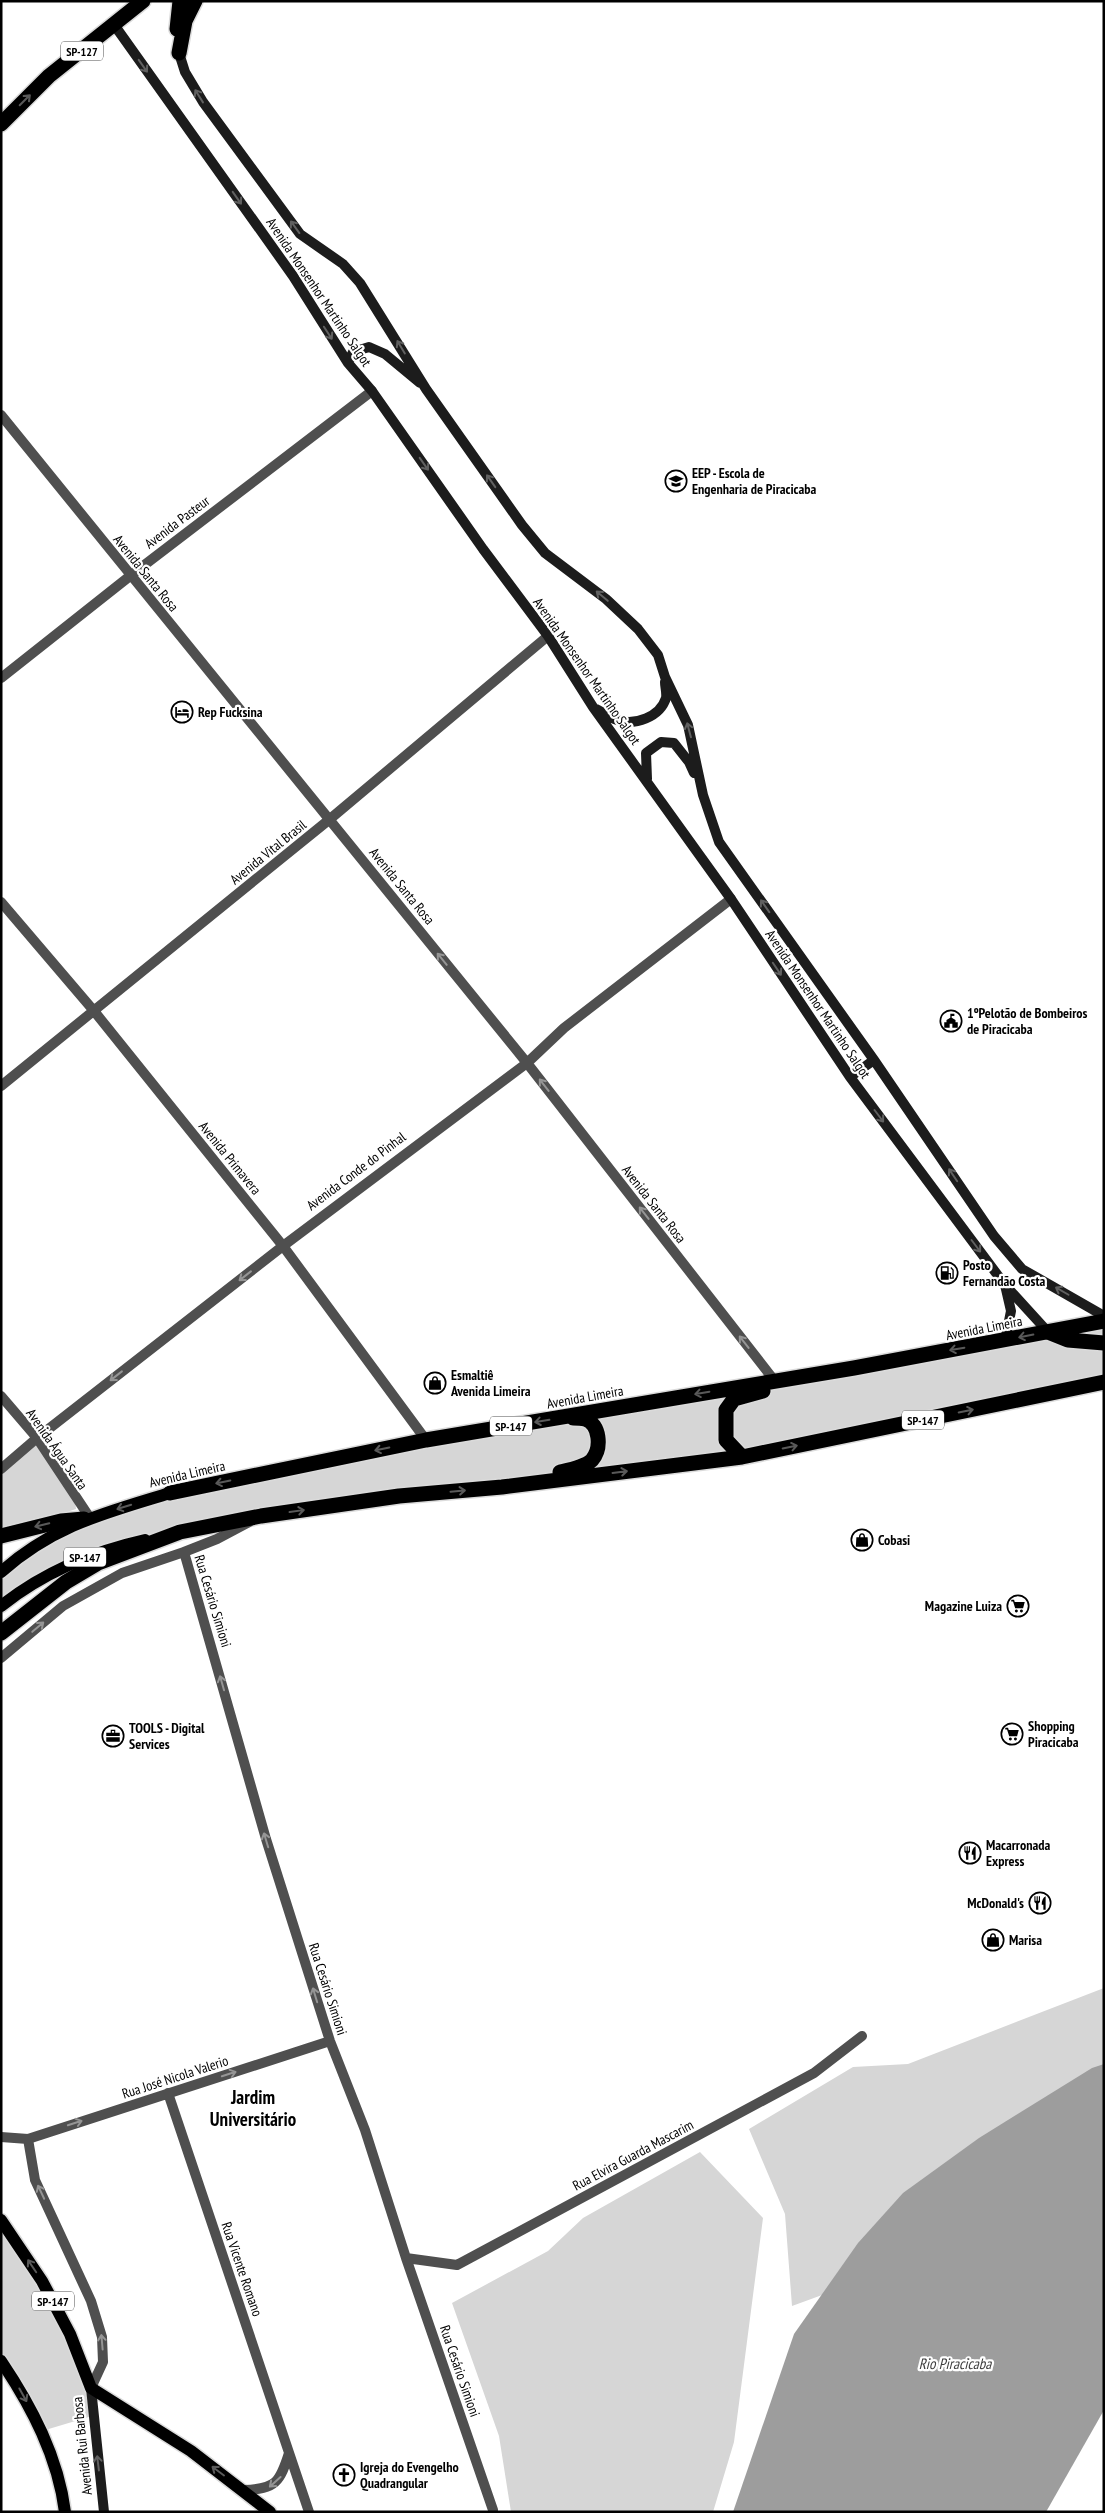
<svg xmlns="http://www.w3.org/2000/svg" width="1105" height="2513" font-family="'PT Sans Narrow',sans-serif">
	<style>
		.green { fill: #d6d6d6 }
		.water { fill: #9d9d9d }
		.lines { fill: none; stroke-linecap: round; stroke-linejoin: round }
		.primary-casing { stroke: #dbdbdb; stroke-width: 15 }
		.highway-casing { stroke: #dbdbdb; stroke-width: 18 }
		.street { stroke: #4f4f4f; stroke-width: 10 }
		.secondary { stroke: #1c1c1c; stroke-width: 10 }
		.primary { stroke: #000; stroke-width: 12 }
		.highway { stroke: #000; stroke-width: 15 }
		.oneway { stroke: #606060 }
		.oneway2 { stroke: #595959 }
		.oneway3 { stroke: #959595 }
		.labels { text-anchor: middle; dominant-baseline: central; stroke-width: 4.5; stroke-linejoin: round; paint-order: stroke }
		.shield { fill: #fff; stroke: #4c4c4c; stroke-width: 1 }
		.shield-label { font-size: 12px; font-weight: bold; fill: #000 }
		.street-label { font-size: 14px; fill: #000; stroke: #fff }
		.poi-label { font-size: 14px; font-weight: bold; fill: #000; stroke: #fff; text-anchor: start }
		.water-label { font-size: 15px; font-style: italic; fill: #3e3e3e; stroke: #fff }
		.district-label { font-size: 19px; font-weight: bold; fill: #000; stroke: #fff }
	</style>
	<rect width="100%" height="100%" fill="#fff"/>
	<path class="green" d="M 1104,1320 L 1104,1382 L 742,1457 L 399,1496 L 109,1548 L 1,1606 L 1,1572 L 50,1537 L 170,1493 Z
		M 37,1438 L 75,1499 L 76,1509 L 1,1534 L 1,1469 Z
		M 1104,1988 L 1104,2192 L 792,2306 L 785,2214 L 749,2129 L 853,2067 L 908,2064 Z
		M 700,2152 L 763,2218 L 734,2442 L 713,2512 L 511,2512 L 499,2436 L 452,2303 L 548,2251 L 583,2218 Z
		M 1,2222 L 48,2293 L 91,2388 L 92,2416 L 42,2431 L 1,2363 Z"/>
	<path class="water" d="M 1104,2064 L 1104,2410 L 1046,2512 L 733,2512 L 794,2334 L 858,2243 L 903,2193 L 979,2138 L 1092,2068 Z"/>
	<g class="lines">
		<g class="primary-casing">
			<path id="primary" d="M 1,1572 C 54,1525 105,1513 170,1493
				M 1,1606 C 44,1572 91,1552 145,1540
				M 1,2220 L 42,2281 L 70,2334 L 91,2388 L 191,2451 L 270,2512
				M 1,2361 C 32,2407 58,2457 65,2512"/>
		</g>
		<g class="highway-casing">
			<path id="highway" d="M 177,29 L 180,1
				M 179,53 L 185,21 L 195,1
				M 1,124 L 49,76 L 143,1
				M 1048,1332 L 1068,1340 L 1104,1343
				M 742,1457 L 726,1440 L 726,1410 L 734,1399 L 763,1391
				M 560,1472 C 569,1470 585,1467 592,1460 C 602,1448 600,1424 585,1419 C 581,1418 576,1418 573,1418
				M 170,1493 L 426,1440 L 854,1368 L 1104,1321
				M 1,1536 L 61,1521 L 84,1519
				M 1,1633 L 66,1582 L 98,1563 L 180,1532 L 261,1516 L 399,1496 L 502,1487 L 742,1457 L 1104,1382"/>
		</g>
		<path class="street" d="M 1,415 L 527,1063 L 774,1380
			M 1,678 L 130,576 L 372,391
			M 1,902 L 94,1011 L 283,1246 L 426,1440
			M 1,1086 L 330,819 L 548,636
			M 1,1396 L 37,1438 L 90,1518
			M 1,1469 L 37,1438 L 283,1246 L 527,1063 L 564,1028 L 731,899
			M 249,1522 L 217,1539 L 184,1552 L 266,1839 L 330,2041 L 365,2130 L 406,2258 L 493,2510
			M 1,1658 L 63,1606 L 122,1573 L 184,1552
			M 168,2093 L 309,2512
			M 1,2137 L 28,2139 L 330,2041
			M 28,2139 L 35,2180 L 91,2301 L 102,2337 L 103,2362 L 91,2388
			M 406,2258 L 457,2265 L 814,2073 L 862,2036
			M 244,2490 C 276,2489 280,2482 289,2453"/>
		<path class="secondary" d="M 115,26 L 293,276 L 348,363 L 372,391 L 483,549 L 548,636 L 593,707 L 731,899 L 850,1077 L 1005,1285 L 1011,1311 L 1005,1341
			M 179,53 L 185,72 L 203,102 L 300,234 L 343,264 L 360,283 L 426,389 L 522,525 L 545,553 L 606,599 L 638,629 L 658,655 L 665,677 L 688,725 L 703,795 L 719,842 L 874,1060 L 994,1236 L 1022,1269 L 1104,1316
			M 348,363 L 353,352 L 369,347 L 385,354 L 420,383
			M 596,709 C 602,712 610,718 617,720 C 635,726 660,717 666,698 C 667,693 665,687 665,682
			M 647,779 L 646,753 L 661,742 L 674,743 L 689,762 L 694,773
			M 850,1077 L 874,1060
			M 1006,1286 L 1048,1332
			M 91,2388 L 104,2512"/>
		<use href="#primary" class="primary"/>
		<use href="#highway" class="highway"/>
	</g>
	<defs><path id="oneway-shaft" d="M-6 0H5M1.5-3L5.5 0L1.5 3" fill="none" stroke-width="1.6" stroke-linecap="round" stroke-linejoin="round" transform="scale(1.25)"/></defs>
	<g class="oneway">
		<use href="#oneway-shaft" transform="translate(143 66) rotate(55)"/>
		<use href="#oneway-shaft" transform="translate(199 96) rotate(-122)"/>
		<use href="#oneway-shaft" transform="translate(237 198) rotate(55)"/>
		<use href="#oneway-shaft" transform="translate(295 227) rotate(-126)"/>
		<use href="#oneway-shaft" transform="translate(328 333) rotate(57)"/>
		<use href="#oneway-shaft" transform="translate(401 347) rotate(-121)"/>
		<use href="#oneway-shaft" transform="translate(424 464) rotate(55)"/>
		<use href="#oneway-shaft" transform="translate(491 481) rotate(-125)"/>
		<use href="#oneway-shaft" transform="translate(602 596) rotate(-140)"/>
		<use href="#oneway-shaft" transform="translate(689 730) rotate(-105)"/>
		<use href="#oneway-shaft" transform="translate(765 906) rotate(-125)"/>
		<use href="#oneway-shaft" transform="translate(777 969) rotate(56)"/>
		<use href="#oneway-shaft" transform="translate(879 1116) rotate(53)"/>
		<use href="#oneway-shaft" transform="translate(953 1175) rotate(-124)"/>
		<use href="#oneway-shaft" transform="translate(976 1246) rotate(53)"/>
		<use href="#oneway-shaft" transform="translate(1062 1291) rotate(-150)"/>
		<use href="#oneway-shaft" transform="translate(98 2463) rotate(-97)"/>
	</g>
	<g class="oneway2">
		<use href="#oneway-shaft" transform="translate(25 100) rotate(-45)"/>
		<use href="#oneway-shaft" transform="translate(1026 1336) rotate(169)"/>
		<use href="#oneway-shaft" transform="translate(957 1349) rotate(170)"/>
		<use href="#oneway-shaft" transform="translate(702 1393) rotate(170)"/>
		<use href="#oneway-shaft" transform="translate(966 1411) rotate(-11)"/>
		<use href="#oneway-shaft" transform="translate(542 1421) rotate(171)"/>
		<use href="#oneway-shaft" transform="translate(790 1447) rotate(-11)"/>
		<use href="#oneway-shaft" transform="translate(382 1449) rotate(168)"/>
		<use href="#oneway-shaft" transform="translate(620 1472) rotate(-7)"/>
		<use href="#oneway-shaft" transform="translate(223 1482) rotate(168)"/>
		<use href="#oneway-shaft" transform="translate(458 1491) rotate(-5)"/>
		<use href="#oneway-shaft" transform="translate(124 1507) rotate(163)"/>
		<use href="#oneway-shaft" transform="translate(297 1511) rotate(-8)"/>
		<use href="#oneway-shaft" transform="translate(42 1525) rotate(166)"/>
		<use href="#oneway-shaft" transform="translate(32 2266) rotate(-124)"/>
		<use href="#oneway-shaft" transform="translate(23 2395) rotate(61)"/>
		<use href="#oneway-shaft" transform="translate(218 2471) rotate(-143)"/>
	</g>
	<g class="oneway3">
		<use href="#oneway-shaft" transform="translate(442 959) rotate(-129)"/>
		<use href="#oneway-shaft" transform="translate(544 1085) rotate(-128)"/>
		<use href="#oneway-shaft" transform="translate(644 1213) rotate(-128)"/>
		<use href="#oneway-shaft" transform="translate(245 1276) rotate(142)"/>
		<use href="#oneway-shaft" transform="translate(744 1342) rotate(-128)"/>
		<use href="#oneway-shaft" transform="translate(116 1376) rotate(142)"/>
		<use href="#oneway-shaft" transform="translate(38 1627) rotate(-40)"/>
		<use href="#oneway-shaft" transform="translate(222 1683) rotate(-106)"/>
		<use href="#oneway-shaft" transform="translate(266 1840) rotate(-107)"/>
		<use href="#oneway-shaft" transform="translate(315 1995) rotate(-107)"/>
		<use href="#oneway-shaft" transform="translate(229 2074) rotate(-18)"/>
		<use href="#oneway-shaft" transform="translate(75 2123) rotate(-18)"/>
		<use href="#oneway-shaft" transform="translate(41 2192) rotate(-115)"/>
		<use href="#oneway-shaft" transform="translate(102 2342) rotate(-95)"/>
		<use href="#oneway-shaft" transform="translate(275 2482) rotate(138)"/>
	</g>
	<defs>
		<g id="university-ring" transform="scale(1.125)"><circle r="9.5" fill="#fff" stroke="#000" stroke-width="1.5"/><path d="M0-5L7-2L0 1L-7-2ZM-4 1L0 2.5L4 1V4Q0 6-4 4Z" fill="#000"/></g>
		<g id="hotel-ring" transform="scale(1.125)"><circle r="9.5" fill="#fff" stroke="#000" stroke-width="1.5"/><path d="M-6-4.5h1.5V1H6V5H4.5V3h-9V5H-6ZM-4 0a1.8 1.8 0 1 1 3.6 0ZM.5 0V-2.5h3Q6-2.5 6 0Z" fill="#000"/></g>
		<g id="civic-ring" transform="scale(1.125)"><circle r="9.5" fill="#fff" stroke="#000" stroke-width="1.5"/><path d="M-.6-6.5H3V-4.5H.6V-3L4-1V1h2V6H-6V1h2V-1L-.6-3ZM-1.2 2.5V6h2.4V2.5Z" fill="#000"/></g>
		<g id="fuel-ring" transform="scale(1.125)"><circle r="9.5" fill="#fff" stroke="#000" stroke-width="1.5"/><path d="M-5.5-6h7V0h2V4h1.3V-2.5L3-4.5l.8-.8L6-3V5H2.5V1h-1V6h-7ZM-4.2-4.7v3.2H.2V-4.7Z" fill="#000"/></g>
		<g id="shop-ring" transform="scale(1.125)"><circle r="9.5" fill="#fff" stroke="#000" stroke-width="1.5"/><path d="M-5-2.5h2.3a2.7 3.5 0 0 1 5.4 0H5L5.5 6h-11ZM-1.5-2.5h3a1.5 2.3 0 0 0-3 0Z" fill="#000"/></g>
		<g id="supermarket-ring" transform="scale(1.125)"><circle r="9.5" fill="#fff" stroke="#000" stroke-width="1.5"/><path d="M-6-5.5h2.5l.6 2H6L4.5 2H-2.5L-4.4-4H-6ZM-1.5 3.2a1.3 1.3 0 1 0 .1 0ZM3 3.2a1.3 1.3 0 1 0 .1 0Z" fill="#000"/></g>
		<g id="office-ring" transform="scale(1.125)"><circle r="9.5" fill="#fff" stroke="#000" stroke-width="1.5"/><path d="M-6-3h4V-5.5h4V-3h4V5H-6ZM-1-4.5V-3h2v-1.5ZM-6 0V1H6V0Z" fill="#000"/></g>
		<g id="restaurant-ring" transform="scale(1.125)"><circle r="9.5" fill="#fff" stroke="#000" stroke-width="1.5"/><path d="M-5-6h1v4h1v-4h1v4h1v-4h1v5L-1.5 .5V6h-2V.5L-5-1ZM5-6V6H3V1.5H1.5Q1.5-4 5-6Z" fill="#000"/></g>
		<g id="church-ring" transform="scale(1.125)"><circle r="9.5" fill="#fff" stroke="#000" stroke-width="1.5"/><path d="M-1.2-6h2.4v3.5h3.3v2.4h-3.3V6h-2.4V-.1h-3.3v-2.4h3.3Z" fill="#000"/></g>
	</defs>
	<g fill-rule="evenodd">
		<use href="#university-ring" x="676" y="481"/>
		<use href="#hotel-ring" x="182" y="712"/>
		<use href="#civic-ring" x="951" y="1021"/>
		<use href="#fuel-ring" x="947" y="1273"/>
		<use href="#shop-ring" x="435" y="1383"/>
		<use href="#shop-ring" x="862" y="1540"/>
		<use href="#supermarket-ring" x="1018" y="1606"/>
		<use href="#supermarket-ring" x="1012" y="1734"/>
		<use href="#office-ring" x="113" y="1736"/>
		<use href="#restaurant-ring" x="970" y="1853"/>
		<use href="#restaurant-ring" x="1040" y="1903"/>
		<use href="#shop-ring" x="993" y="1940"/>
		<use href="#church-ring" x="344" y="2475"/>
	</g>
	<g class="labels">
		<g class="shield">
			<rect x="61" y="41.5" width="42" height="19" rx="4"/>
			<rect x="902" y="1410.5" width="42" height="19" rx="4"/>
			<rect x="490" y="1416.5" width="42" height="19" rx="4"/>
			<rect x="64" y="1547.5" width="42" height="19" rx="4"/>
			<rect x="32" y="2291.5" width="42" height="19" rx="4"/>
		</g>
		<g class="shield-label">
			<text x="82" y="51">SP-127</text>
			<text x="923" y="1420">SP-147</text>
			<text x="511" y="1426">SP-147</text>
			<text x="85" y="1557">SP-147</text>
			<text x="53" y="2301">SP-147</text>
		</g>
		<g class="street-label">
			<text transform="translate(319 292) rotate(56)">Avenida Monsenhor Martinho Salgot</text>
			<text transform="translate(177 522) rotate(-37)">Avenida Pasteur</text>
			<text transform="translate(146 573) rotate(51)">Avenida Santa Rosa</text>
			<text transform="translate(587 671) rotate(55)">Avenida Monsenhor Martinho Salgot</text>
			<text transform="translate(268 852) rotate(-39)">Avenida Vital Brasil</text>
			<text transform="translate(402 886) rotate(51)">Avenida Santa Rosa</text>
			<text transform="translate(818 1004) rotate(56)">Avenida Monsenhor Martinho Salgot</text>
			<text transform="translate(230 1158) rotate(51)">Avenida Primavera</text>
			<text transform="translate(356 1171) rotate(-37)">Avenida Conde do Pinhal</text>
			<text transform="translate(654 1204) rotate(52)">Avenida Santa Rosa</text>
			<text transform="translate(984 1328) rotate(-11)">Avenida Limeira</text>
			<text transform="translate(585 1397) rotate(-10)">Avenida Limeira</text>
			<text transform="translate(57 1449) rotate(55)">Avenida Água Santa</text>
			<text transform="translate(187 1474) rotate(-13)">Avenida Limeira</text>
			<text transform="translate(213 1601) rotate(73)">Rua Cesário Simioni</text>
			<text transform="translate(328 1989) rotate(72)">Rua Cesário Simioni</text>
			<text transform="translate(175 2077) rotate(-18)">Rua José Nicola Valerio</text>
			<text transform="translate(633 2155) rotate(-28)">Rua Elvira Guarda Mascarim</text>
			<text transform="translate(242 2269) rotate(71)">Rua Vicente Romano</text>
			<text transform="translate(460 2371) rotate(71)">Rua Cesário Simioni</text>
			<text transform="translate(82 2446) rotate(-96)">Avenida Rui Barbosa</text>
		</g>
		<g class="poi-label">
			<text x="692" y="473">EEP - Escola de<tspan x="692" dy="16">Engenharia de Piracicaba</tspan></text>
			<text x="198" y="712">Rep Fucksina</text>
			<text x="967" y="1013">1ºPelotão de Bombeiros<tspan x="967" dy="16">de Piracicaba</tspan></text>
			<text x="963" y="1265">Posto<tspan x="963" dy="16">Fernandão Costa</tspan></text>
			<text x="451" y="1375">Esmaltiê<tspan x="451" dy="16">Avenida Limeira</tspan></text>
			<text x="878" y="1540">Cobasi</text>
			<text x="1002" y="1606" text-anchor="end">Magazine Luiza</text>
			<text x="1028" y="1726">Shopping<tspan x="1028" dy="16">Piracicaba</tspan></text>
			<text x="129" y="1728">TOOLS - Digital<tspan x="129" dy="16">Services</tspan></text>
			<text x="986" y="1845">Macarronada<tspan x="986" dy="16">Express</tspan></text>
			<text x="1024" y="1903" text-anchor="end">McDonald's</text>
			<text x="1009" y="1940">Marisa</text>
			<text x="360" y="2467">Igreja do Evengelho<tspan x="360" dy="16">Quadrangular</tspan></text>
		</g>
		<g class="water-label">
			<text x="955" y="2363">Rio Piracicaba</text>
		</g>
		<g class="district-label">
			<text x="253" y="2097">Jardim<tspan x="253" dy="22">Universitário</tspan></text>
		</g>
	</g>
	<rect width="1105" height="2513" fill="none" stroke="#000000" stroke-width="5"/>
</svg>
